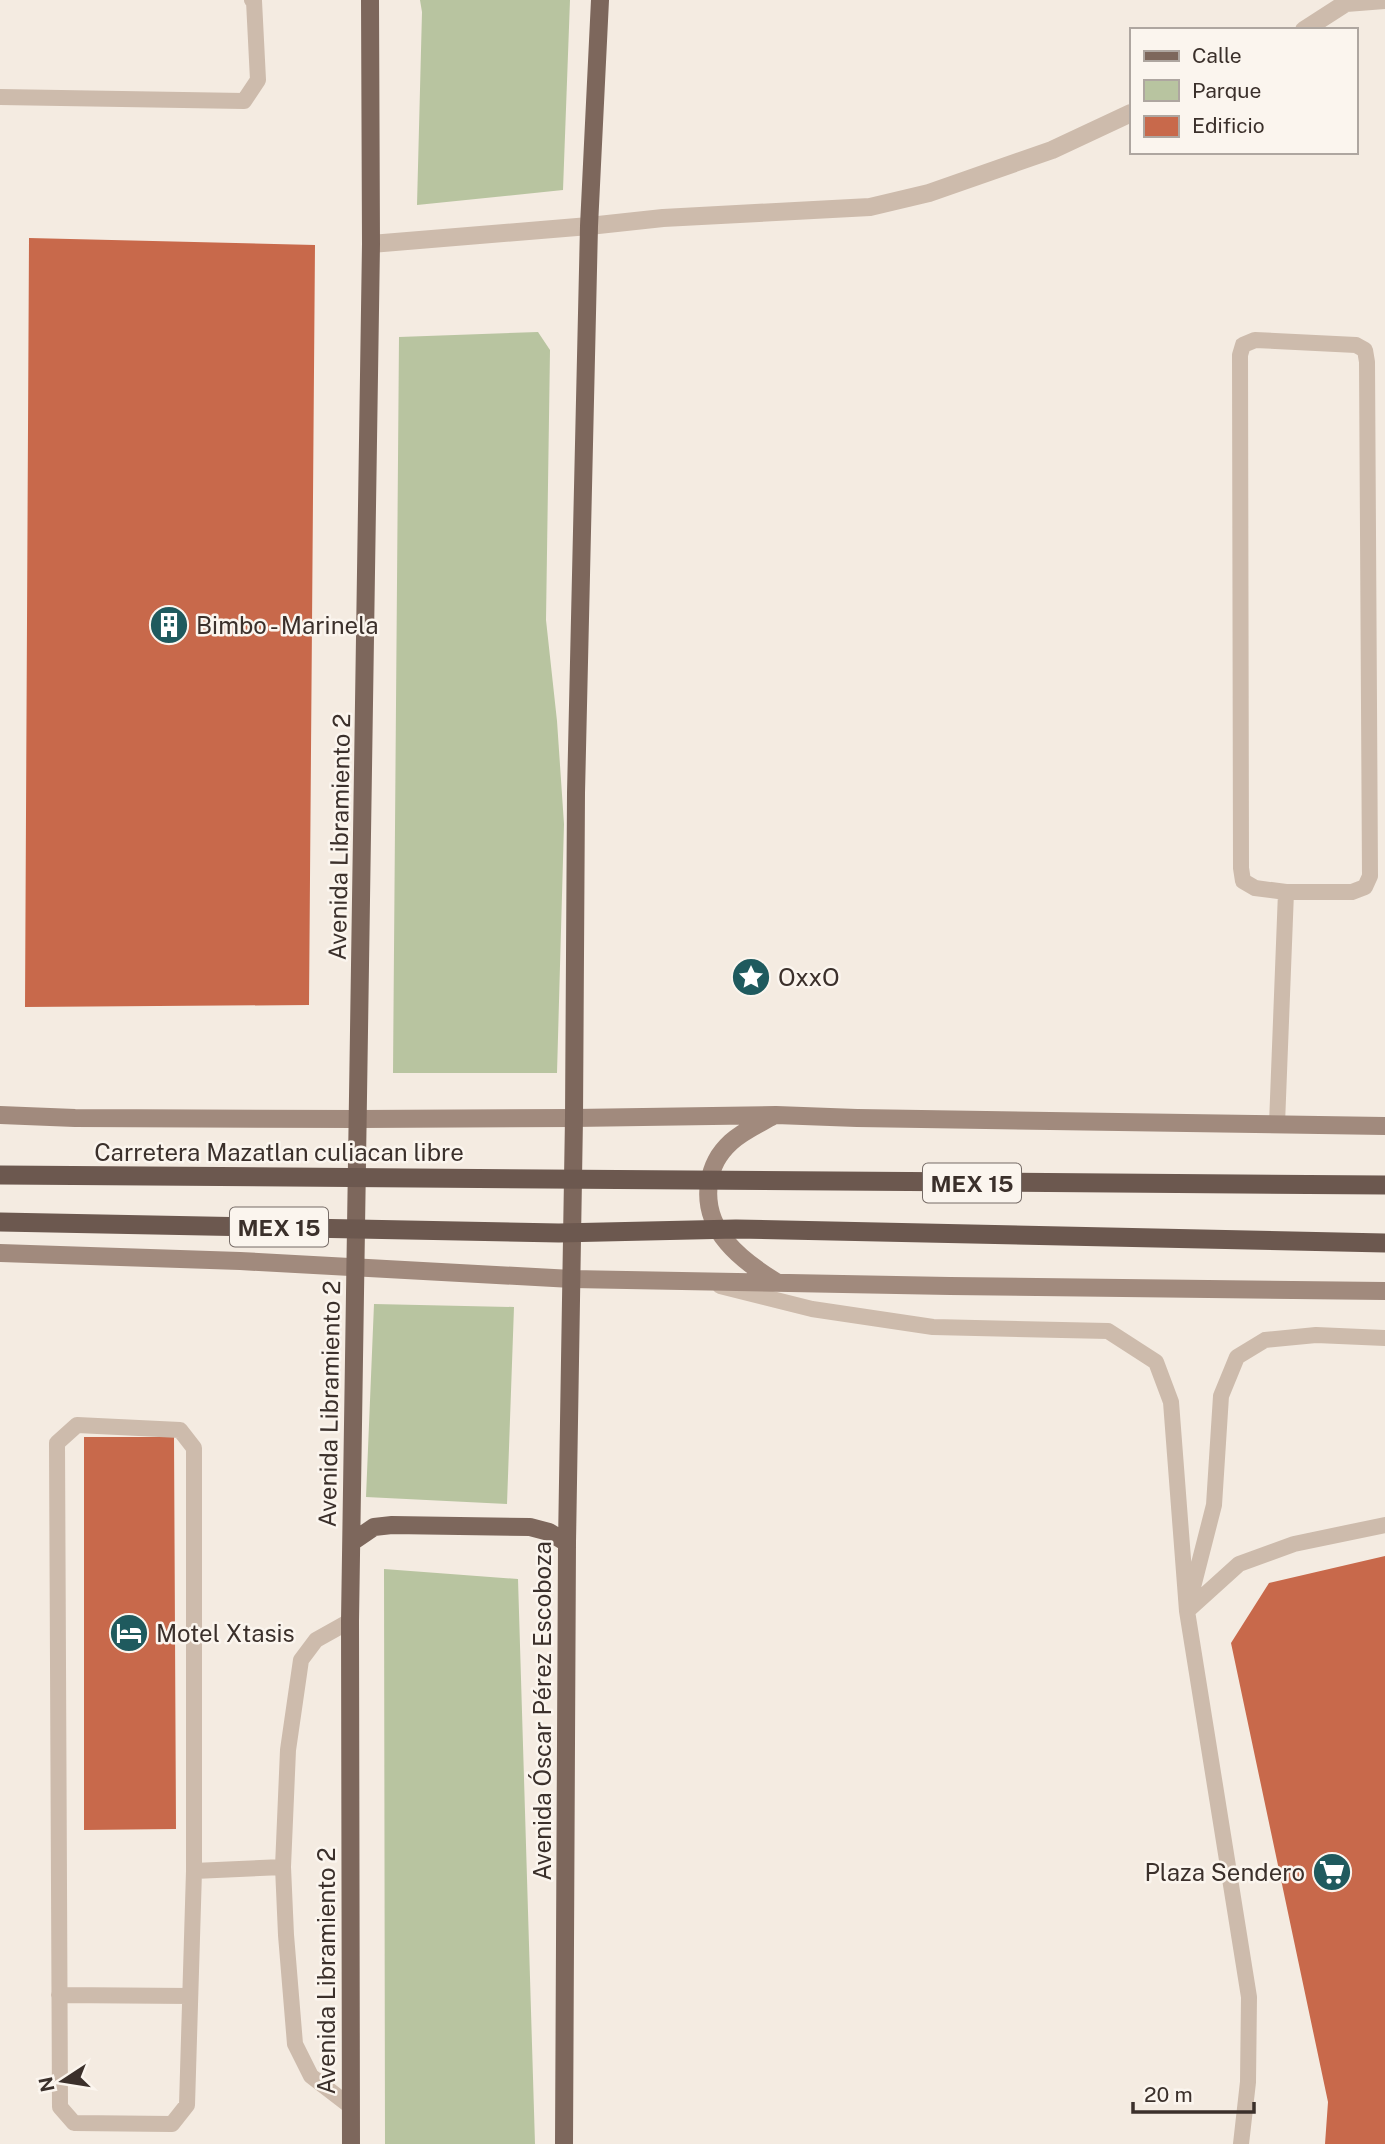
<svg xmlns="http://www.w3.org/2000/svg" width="1385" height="2144" font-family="'Public Sans',sans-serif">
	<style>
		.green { fill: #b8c4a0 }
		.building { fill: #c8694b }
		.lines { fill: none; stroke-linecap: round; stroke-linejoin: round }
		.service { stroke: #cdbbac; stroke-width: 16 }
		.minor { stroke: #cdbbac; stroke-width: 18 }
		.secondary { stroke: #a18a7d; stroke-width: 18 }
		.primary { stroke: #7d675c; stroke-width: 18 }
		.trunk-bridge { stroke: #6c584f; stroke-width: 19 }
		.labels { text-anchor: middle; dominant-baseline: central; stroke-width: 5; stroke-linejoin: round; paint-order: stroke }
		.shield { fill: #fbf5ee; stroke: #756b66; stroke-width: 2 }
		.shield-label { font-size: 23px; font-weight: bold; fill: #3b302b }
		.poi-label { font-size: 24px; fill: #3b302b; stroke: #fbf5ee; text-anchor: start }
		.street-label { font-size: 24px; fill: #3b302b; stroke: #fbf5ee }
	</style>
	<rect width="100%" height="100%" fill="#f4ebe1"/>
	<path class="green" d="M 420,0 L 570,0 L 563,190 L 417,205 L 422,12 Z
		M 538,332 L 550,350 L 546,620 L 557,721 L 564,824 L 557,1073 L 393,1073 L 399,337 Z
		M 374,1304 L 514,1307 L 507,1504 L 366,1497 Z
		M 384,1569 L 518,1579 L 535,2144 L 385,2144 Z"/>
	<path class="building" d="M 29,238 L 315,245 L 309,1005 L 25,1007 Z
		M 84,1437 L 174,1437 L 176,1829 L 84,1830 Z
		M 1385,1556 L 1385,2144 L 1325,2144 L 1328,2102 L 1231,1643 L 1269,1583 Z"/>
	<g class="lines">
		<path class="service" d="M 0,97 L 244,101 L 258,80 L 254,1 L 252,0
			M 1277,1124 L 1286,892 L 1255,888 L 1243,881 L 1241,868 L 1240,355 L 1243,345 L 1255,340 L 1356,345 L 1365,350 L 1367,362 L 1370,876 L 1365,887 L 1352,892 L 1286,892
			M 720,1286 L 812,1309 L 933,1327 L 1108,1331 L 1156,1362 L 1171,1402 L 1187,1611 L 1249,1997 L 1248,2082 L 1241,2144
			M 77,1425 L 180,1430 L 194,1448 L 194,1871 L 187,2105 L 172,2124 L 74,2123 L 60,2107 L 57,1443 Z
			M 1191,1595 L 1214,1505 L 1221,1396 L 1237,1357 L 1265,1340 L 1316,1335 L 1385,1338
			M 1187,1611 L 1239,1564 L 1294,1544 L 1385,1525
			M 194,1871 L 283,1867
			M 59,1995 L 190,1996
			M 350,2106 L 311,2076 L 295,2044 L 286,1935 L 283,1867 L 288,1750 L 301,1660 L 316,1640 L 350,1621"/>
		<path class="minor" d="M 1304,30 L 1346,3 L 1385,0
			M 371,244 L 589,226 L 663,218 L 870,207 L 929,193 L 1052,150 L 1131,113"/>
		<path class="secondary" d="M 0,1115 L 75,1118 L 359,1119 L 574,1118 L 776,1115 L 857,1118 L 1385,1126
			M 773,1116 C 759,1124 743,1131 731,1142 C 718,1154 712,1166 709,1183 C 702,1231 742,1261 778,1283
			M 0,1253 L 240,1261 L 572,1279 L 950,1286 L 1385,1291"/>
		<path class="primary" d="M 352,1542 L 374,1527 L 392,1525 L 530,1527 L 549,1532 L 567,1543
			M 351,2144 L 350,1621 L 371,244 L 370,0
			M 564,2144 L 567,1543 L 574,1118 L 576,793 L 589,226 L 600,0"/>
		<path class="trunk-bridge" d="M 0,1175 L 1385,1185
			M 0,1222 L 559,1233 L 736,1229 L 1385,1243"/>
	</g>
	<defs>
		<g id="building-disc" transform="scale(2.0125)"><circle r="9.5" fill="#1f5a5e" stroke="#fbf5ee"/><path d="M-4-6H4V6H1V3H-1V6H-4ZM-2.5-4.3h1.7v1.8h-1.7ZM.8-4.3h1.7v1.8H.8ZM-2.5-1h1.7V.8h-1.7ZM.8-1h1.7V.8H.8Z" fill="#fff"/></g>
		<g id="sight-disc" transform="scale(2.0125)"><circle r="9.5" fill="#1f5a5e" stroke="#fbf5ee"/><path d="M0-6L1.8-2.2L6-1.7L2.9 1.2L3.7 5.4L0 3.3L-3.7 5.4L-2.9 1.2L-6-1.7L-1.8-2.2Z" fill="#fff"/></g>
		<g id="hotel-disc" transform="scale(2.0125)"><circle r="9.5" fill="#1f5a5e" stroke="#fbf5ee"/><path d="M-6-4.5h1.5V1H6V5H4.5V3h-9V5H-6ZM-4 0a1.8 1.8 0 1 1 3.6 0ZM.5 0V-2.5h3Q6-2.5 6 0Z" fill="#fff"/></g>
		<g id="supermarket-disc" transform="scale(2.0125)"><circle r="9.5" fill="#1f5a5e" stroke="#fbf5ee"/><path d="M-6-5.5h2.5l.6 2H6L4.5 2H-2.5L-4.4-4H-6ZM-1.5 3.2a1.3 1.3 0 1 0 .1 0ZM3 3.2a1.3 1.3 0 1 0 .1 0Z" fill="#fff"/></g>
	</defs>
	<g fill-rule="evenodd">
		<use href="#building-disc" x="169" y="625"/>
		<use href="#sight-disc" x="751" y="977"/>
		<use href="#hotel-disc" x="129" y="1633"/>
		<use href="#supermarket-disc" x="1332" y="1872"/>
	</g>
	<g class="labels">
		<g class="shield">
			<rect x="923" y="1163.5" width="98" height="39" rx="5"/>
			<rect x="230" y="1207.5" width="98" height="39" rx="5"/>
		</g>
		<g class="shield-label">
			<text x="972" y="1183">MEX 15</text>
			<text x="279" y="1227">MEX 15</text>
		</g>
		<g class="poi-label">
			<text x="196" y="625">Bimbo - Marinela</text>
			<text x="778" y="977">OxxO</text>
			<text x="156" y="1633">Motel Xtasis</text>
			<text x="1305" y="1872" text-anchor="end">Plaza Sendero</text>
		</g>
		<g class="street-label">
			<text transform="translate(339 837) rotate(-89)">Avenida Libramiento 2</text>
			<text x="279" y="1152">Carretera Mazatlan culiacan libre</text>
			<text transform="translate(329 1404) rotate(-89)">Avenida Libramiento 2</text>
			<text transform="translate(542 1711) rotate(-90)">Avenida Óscar Pérez Escoboza</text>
			<text transform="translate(326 1971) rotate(-90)">Avenida Libramiento 2</text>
		</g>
	</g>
	<rect x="1130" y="28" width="228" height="126" fill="#fbf5ee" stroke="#aea6a0" stroke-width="2"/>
	<rect x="1144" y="51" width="35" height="10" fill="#7d675c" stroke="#aea6a0" stroke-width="2"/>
	<text x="1192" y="63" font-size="21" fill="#3b302b">Calle</text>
	<rect x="1144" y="80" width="35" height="21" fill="#b8c4a0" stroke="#aea6a0" stroke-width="2"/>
	<text x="1192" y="98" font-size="21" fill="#3b302b">Parque</text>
	<rect x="1144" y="116" width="35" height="21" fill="#c8694b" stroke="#aea6a0" stroke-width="2"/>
	<text x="1192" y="133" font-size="21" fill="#3b302b">Edificio</text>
	<g transform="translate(63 2081) rotate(258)" stroke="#fbf5ee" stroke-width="5" paint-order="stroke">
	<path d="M0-5L12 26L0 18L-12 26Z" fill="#3b302b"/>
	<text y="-10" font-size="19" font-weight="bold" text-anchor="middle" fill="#3b302b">N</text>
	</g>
	<path d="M1133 2102v10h121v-10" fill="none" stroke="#3b302b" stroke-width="3.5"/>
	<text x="1144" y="2102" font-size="21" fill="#3b302b" stroke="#fbf5ee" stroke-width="5" paint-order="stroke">20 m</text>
</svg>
